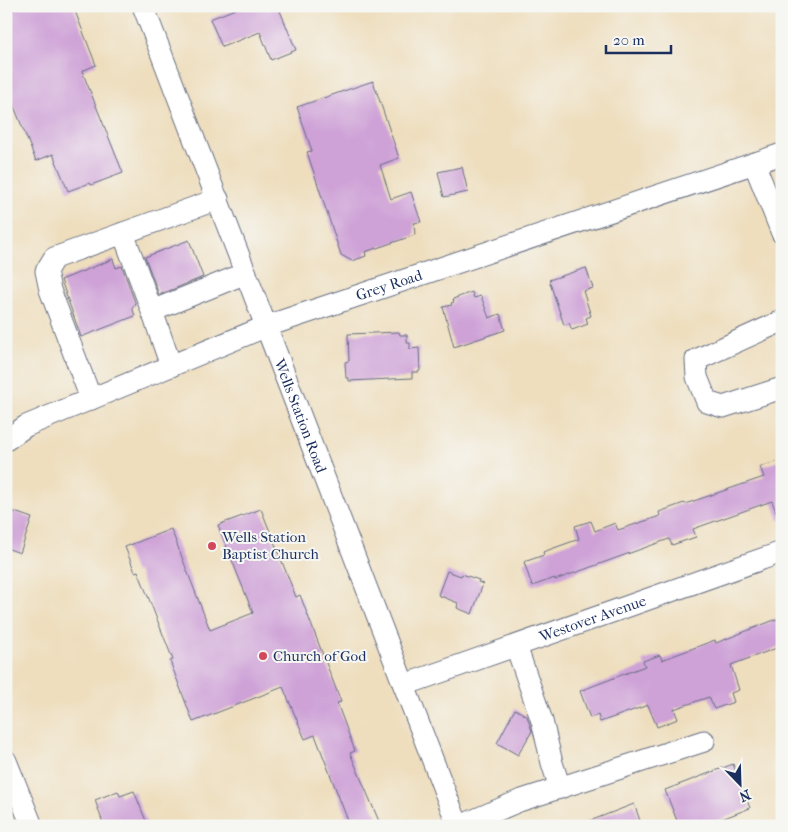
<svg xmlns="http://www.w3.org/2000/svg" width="788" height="832" font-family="'IM FELL French Canon',serif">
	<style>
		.building { fill: #cea1d7 }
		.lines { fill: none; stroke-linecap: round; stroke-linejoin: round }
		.minor-casing { stroke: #656c80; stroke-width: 23 }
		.minor { stroke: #fff; stroke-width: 21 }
		.poi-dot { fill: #d1495b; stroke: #f6f6f2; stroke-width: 2 }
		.labels { text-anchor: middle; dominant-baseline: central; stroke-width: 4; stroke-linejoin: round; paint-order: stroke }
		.street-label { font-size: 15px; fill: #1b2f5e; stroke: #f6f6f2 }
		.poi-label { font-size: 15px; fill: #1b2f5e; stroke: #f6f6f2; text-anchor: start }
	</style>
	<rect width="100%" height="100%" fill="#f6f6f2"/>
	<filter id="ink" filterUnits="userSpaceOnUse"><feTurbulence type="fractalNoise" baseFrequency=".02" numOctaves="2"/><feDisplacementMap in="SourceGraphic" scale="10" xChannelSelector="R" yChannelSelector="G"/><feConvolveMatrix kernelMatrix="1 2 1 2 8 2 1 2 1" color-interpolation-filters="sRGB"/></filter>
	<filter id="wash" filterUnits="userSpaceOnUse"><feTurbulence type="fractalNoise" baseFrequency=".0096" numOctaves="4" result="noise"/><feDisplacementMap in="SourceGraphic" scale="20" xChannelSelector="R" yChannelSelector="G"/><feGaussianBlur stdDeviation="1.12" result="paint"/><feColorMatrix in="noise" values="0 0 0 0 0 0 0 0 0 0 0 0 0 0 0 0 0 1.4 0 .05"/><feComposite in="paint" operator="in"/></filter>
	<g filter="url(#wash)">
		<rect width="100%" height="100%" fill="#eedebe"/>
		<g id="blocks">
			<path class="building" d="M 23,6 L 73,6 L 96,65 L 82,71 L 123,173 L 91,185 L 90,183 L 68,191 L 53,154 L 36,161 L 11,99 L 6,101 L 6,13 Z
				M 243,6 L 278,6 L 296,50 L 271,60 L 260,32 L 222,47 L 210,19 Z
				M 373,81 L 399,158 L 380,165 L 391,199 L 411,192 L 421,222 L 414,223 L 415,235 L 365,252 L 366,256 L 352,261 L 341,255 L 307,152 L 312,151 L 297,107 Z
				M 462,167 L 468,192 L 444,197 L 438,172 Z
				M 189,240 L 203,277 L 159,295 L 145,257 Z
				M 113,259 L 116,268 L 122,266 L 136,305 L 132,307 L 135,316 L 81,337 L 61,280 Z
				M 586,268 L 593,288 L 583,291 L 591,316 L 586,318 L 588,324 L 572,330 L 569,323 L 564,325 L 549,280 Z
				M 472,292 L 474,298 L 481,296 L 489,318 L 500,314 L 505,330 L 454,347 L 443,307 L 452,305 L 451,303 L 454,302 L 453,299 Z
				M 399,332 L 400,335 L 407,335 L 407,343 L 410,343 L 410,349 L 419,348 L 420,370 L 419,372 L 412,372 L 412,378 L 349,381 L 349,378 L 346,378 L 345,362 L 349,361 L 348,334 Z
				M 782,460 L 782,520 L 779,520 L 772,501 L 693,529 L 696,537 L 672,545 L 669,539 L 555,580 L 555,578 L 532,586 L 524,562 L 544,555 L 543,552 L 579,539 L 575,526 L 591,521 L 595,531 L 615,523 L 618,530 L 660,516 L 659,512 L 684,503 L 685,504 L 764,477 L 760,467 Z
				M 6,509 L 32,518 L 20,553 L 6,548 Z
				M 261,509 L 296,597 L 300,595 L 341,702 L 337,703 L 355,751 L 350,753 L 381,826 L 350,826 L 315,735 L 305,739 L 283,687 L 193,722 L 170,661 L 173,660 L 138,571 L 135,572 L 125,547 L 171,529 L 210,630 L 253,613 L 218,525 Z
				M 447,571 L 461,576 L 462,574 L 479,580 L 478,582 L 483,584 L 472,614 L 457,608 L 458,603 L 438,595 Z
				M 782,617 L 782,646 L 731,665 L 739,690 L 731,693 L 734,702 L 714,709 L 709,697 L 674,709 L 678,719 L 657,727 L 648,705 L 600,722 L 598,715 L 590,718 L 580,691 L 645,666 L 643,661 L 660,655 L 662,660 L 715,640 L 716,643 Z
				M 515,709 L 527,716 L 532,731 L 518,755 L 497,743 Z
				M 733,764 L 750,808 L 704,826 L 679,826 L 665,790 Z
				M 118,791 L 120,796 L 134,791 L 148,826 L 104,826 L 95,800 Z
				M 634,804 L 642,826 L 582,826 L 582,824 Z"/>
		</g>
	</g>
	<g filter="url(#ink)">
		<use href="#blocks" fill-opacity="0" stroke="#656c80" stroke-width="1"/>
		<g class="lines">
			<g class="minor-casing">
				<g id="minor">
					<path id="s1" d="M 143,6 L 458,826"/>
					<path d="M 754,163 L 782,233"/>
					<path d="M 123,233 L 152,311"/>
					<path d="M 782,321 L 696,360 L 697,377 L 707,402 L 723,407 L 782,388"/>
					<path d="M 171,366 L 152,311 L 246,273"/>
					<path d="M 91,399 L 50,290 L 46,271 L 54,258 L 218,199"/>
					<path id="s2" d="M 6,440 L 26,426 L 267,326 L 782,154"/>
					<path d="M 516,646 L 542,721 L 552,763 L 560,788"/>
					<path id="s3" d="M 404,685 L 782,552"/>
					<path d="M 6,761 L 32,826"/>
					<path d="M 460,826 L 519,801 L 704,741"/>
				</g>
			</g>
			<use href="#minor" class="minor"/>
		</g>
	</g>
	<g class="poi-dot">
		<circle cx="212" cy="546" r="5"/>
		<circle cx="263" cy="656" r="5"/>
	</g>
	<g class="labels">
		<g class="street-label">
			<text stroke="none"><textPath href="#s2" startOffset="414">Grey Road</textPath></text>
			<text stroke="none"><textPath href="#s1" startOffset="439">Wells Station Road</textPath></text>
			<text stroke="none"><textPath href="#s3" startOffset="200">Westover Avenue</textPath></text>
		</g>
		<g class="poi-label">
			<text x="222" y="537">Wells Station<tspan x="222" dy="17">Baptist Church</tspan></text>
			<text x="273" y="656">Church of God</text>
		</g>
	</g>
	<rect width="788" height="832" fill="none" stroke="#f6f6f2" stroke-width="25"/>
	<g transform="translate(740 784) rotate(157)" stroke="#f6f6f2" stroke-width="4" paint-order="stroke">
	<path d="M0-4L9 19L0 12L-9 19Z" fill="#1b2f5e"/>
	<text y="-8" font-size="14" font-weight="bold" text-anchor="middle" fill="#1b2f5e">N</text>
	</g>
	<path d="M606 45v8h65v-8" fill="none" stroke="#1b2f5e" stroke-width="2.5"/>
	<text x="613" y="45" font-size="15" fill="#1b2f5e" stroke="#f6f6f2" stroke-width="4" paint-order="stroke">20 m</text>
</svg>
